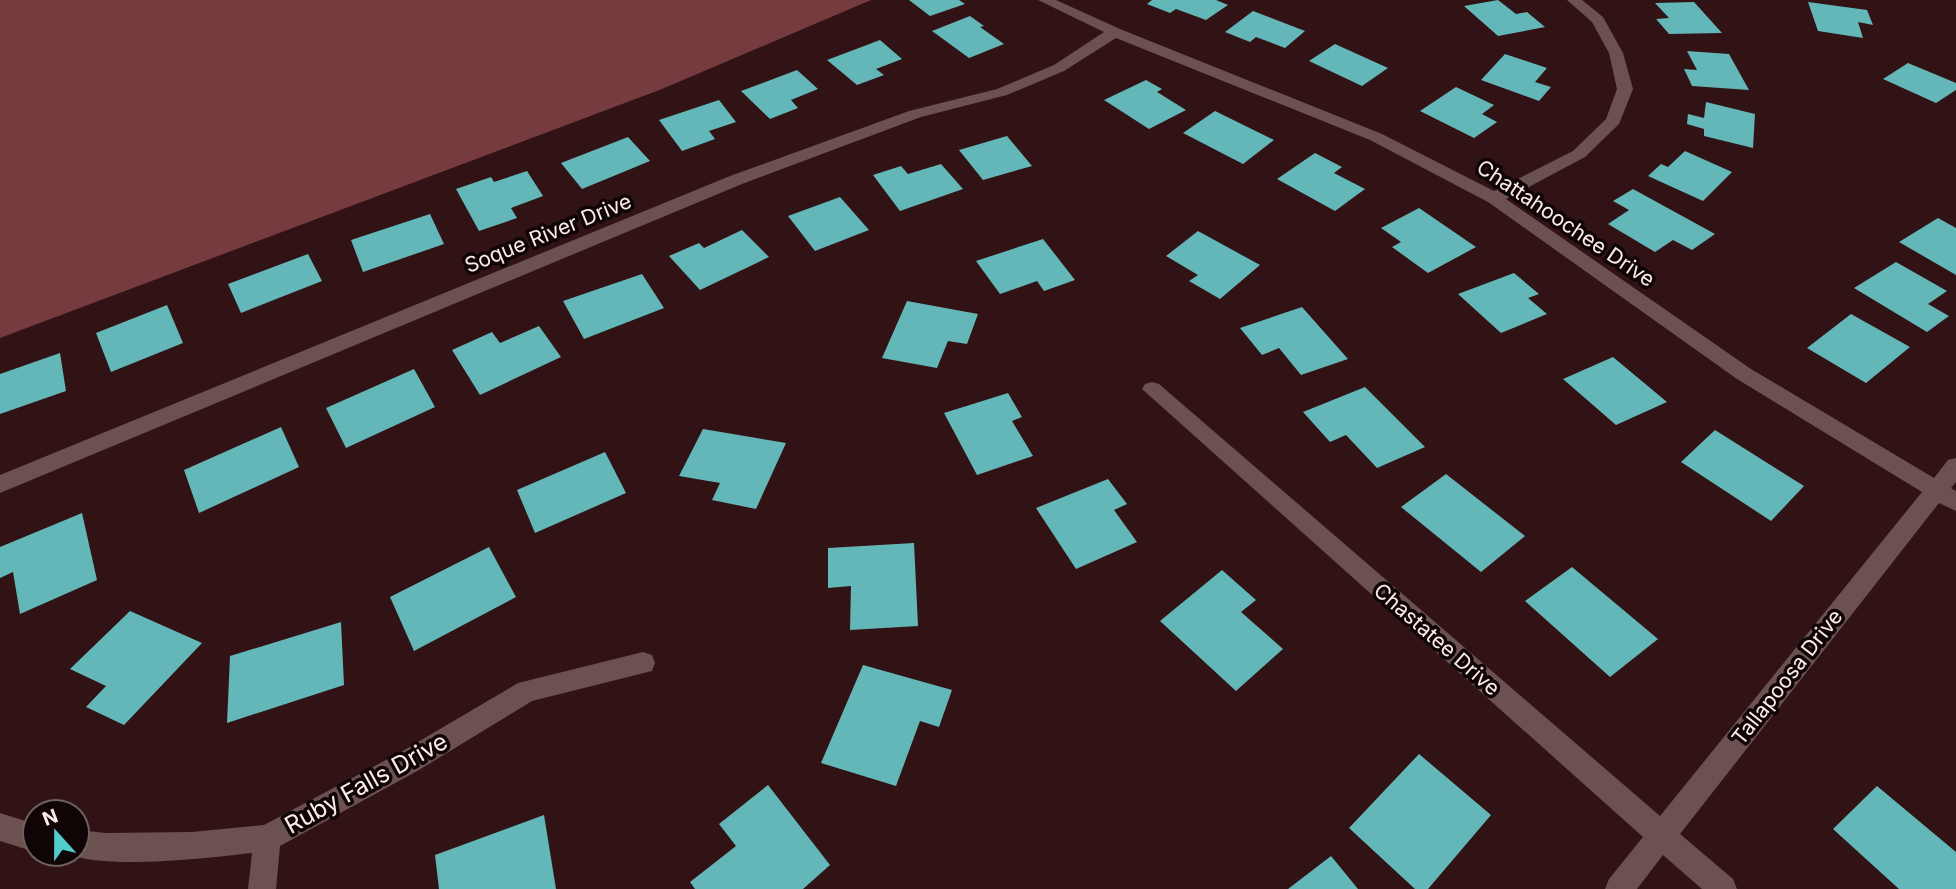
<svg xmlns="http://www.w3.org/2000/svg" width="1956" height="889" font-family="Inter,sans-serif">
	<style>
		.forest { fill: #753b3e }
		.building { fill: #64b7b8 }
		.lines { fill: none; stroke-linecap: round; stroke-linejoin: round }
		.minor { fill: #6c5151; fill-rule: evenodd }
		.labels { text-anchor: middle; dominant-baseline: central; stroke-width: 7; stroke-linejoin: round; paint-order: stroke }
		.street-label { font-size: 21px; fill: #fdebeb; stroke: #100505 }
		.near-street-label { font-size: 24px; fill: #fdebeb; stroke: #100505 }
	</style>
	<rect width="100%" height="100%" fill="#311315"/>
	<path class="forest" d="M 0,0 L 871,0 L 662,89 L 0,338 Z"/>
	<path class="building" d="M 909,0 L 959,0 L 965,4 L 930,16 Z
		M 1152,0 L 1216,0 L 1228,5 L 1206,20 L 1176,9 L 1170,13 L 1147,4 Z
		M 1498,0 L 1516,14 L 1527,12 L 1545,27 L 1498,36 L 1464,6 Z
		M 1694,2 L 1722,33 L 1669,34 L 1656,19 L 1669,18 L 1655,3 Z
		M 1808,2 L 1867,10 L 1873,25 L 1858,22 L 1863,38 L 1818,31 Z
		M 1253,11 L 1305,31 L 1285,48 L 1256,37 L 1250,42 L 1225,32 Z
		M 970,16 L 984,26 L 980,27 L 1004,44 L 969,58 L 932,31 Z
		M 880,40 L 902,59 L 876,69 L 884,75 L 857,85 L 827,60 Z
		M 1335,44 L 1388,68 L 1362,86 L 1309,61 Z
		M 1687,51 L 1729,54 L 1749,90 L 1692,86 L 1684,69 L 1697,70 Z
		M 1505,54 L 1547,68 L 1535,82 L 1551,87 L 1539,101 L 1481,80 Z
		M 1908,63 L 1956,83 L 1956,90 L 1936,103 L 1883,79 Z
		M 797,70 L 818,89 L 791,100 L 798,108 L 770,119 L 741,91 Z
		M 1146,80 L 1162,89 L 1157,92 L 1186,110 L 1149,129 L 1104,100 Z
		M 1456,87 L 1494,105 L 1482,114 L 1497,122 L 1474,138 L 1420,111 Z
		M 719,100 L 736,122 L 709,131 L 715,139 L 682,151 L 659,120 Z
		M 1706,102 L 1755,114 L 1753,148 L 1704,136 L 1704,129 L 1687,124 L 1688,114 L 1704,118 Z
		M 1215,111 L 1274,140 L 1243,164 L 1183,133 Z
		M 1007,136 L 1032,166 L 983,180 L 959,150 Z
		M 628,137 L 650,161 L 582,189 L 561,163 Z
		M 1685,151 L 1732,172 L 1703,201 L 1648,176 L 1661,164 L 1668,167 Z
		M 1315,153 L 1342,167 L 1334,173 L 1365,189 L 1335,211 L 1277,179 Z
		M 941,164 L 963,189 L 900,211 L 873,175 L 901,166 L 908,174 Z
		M 527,171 L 543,196 L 511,208 L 517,218 L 479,231 L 456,189 L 491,177 L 494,182 Z
		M 1633,189 L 1715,234 L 1692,250 L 1673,240 L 1655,252 L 1608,224 L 1629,210 L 1613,201 Z
		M 840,197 L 869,230 L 815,251 L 788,216 Z
		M 1419,208 L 1476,247 L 1428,273 L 1392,247 L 1401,242 L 1381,228 Z
		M 430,214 L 444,244 L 363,272 L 351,240 Z
		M 1938,218 L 1956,228 L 1956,275 L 1899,242 Z
		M 742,230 L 769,257 L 700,290 L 669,256 L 699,243 L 704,248 Z
		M 1198,231 L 1260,265 L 1220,299 L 1189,281 L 1198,275 L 1166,256 Z
		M 1043,239 L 1075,280 L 1044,291 L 1037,281 L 1000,294 L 976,261 Z
		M 308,254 L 322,281 L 241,313 L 228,284 Z
		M 1896,262 L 1947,291 L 1928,304 L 1949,316 L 1927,332 L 1854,288 Z
		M 1514,273 L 1539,294 L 1528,298 L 1547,314 L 1501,333 L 1458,294 Z
		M 642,274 L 664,308 L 584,339 L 563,301 Z
		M 907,301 L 978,314 L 967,344 L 948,341 L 937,368 L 882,358 Z
		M 167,305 L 183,343 L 111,372 L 96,333 Z
		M 1302,307 L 1348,359 L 1301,375 L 1279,348 L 1262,355 L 1240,328 Z
		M 1851,314 L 1910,347 L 1866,383 L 1807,348 Z
		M 539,326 L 561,357 L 480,395 L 452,350 L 492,332 L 500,343 Z
		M 60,353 L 66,391 L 0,414 L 0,374 Z
		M 1613,357 L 1667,402 L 1616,425 L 1563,379 Z
		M 414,369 L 435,407 L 346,448 L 326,408 Z
		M 1365,387 L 1425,447 L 1377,468 L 1346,435 L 1330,442 L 1303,412 Z
		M 1008,393 L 1022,417 L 1012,421 L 1033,456 L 977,475 L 944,413 Z
		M 281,427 L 299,467 L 199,513 L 184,470 Z
		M 703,429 L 786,443 L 756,509 L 712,500 L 720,483 L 679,476 Z
		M 1715,430 L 1804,486 L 1771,521 L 1681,462 Z
		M 605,452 L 626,493 L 535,533 L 517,490 Z
		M 1446,474 L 1525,536 L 1481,572 L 1401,507 Z
		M 1108,479 L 1127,504 L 1114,510 L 1137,542 L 1076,569 L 1036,508 Z
		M 82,513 L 97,580 L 20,614 L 13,572 L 0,578 L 0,547 Z
		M 914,543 L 918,626 L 850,630 L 851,586 L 828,588 L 828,548 Z
		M 489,547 L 516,597 L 414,651 L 390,597 Z
		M 1572,567 L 1658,639 L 1610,677 L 1525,601 Z
		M 1222,570 L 1256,600 L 1241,612 L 1283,649 L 1236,691 L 1160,621 Z
		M 130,611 L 202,643 L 124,725 L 86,707 L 106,686 L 70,669 Z
		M 341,622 L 344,685 L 227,723 L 230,656 Z
		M 863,665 L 952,690 L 939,727 L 920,721 L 896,786 L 821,763 Z
		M 1419,754 L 1491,815 L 1428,889 L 1415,889 L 1349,828 Z
		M 768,785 L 830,865 L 803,889 L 695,889 L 690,882 L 736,846 L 719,824 Z
		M 1877,786 L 1956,852 L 1956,889 L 1899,889 L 1833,829 Z
		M 544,815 L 556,889 L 439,889 L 435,855 Z
		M 1331,856 L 1358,889 L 1288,889 Z"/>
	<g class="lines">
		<path class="minor" d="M 1038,0 L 1056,0 L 1120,29 L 1382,134 L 1494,191 L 1573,151 L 1606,119 L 1617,89 L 1609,53 L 1592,22 L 1567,0 L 1582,0 L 1603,17 L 1623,53 L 1633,89 L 1619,124 L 1585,157 L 1506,199 L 1751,369 L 1934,478 L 1948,460 L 1956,458 L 1956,482 L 1951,488 L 1956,491 L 1956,511 L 1939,503 L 1680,834 L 1733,879 L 1737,889 L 1702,889 L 1663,855 L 1637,889 L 1605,889 L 1609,879 L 1643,837 L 1142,389 L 1145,384 L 1152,382 L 1159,384 L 1660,816 L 1922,492 L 1737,379 L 1488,202 L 1370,140 L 1116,38 L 1064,71 L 1007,95 L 921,117 L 742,184 L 0,493 L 0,475 L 730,176 L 909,111 L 997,89 L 1054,65 L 1104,32 Z
			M 643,652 L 652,655 L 655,663 L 652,671 L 532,701 L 419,770 L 280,846 L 276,889 L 248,889 L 252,853 C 208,858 107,870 68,854 L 77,854 L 77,830 L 106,833 L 192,832 L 264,825 L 401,752 L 518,683 Z
			M 0,813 L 35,824 L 35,852 L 0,841 Z"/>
	</g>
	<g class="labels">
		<g class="street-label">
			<text transform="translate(1566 223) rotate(34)">Chattahoochee Drive</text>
			<text transform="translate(548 233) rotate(-22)">Soque River Drive</text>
			<text transform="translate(1437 639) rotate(41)">Chastatee Drive</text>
			<text transform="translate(1787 677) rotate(-52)">Tallapoosa Drive</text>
		</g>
		<g class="near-street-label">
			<text transform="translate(366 783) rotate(-29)">Ruby Falls Drive</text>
		</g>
	</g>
	<g transform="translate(56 833) rotate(339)"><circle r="33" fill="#100505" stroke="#6f6161" stroke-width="2"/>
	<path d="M0-5L12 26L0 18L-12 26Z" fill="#52cdce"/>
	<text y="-10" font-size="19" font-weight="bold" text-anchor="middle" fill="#fdebeb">N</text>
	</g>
</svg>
